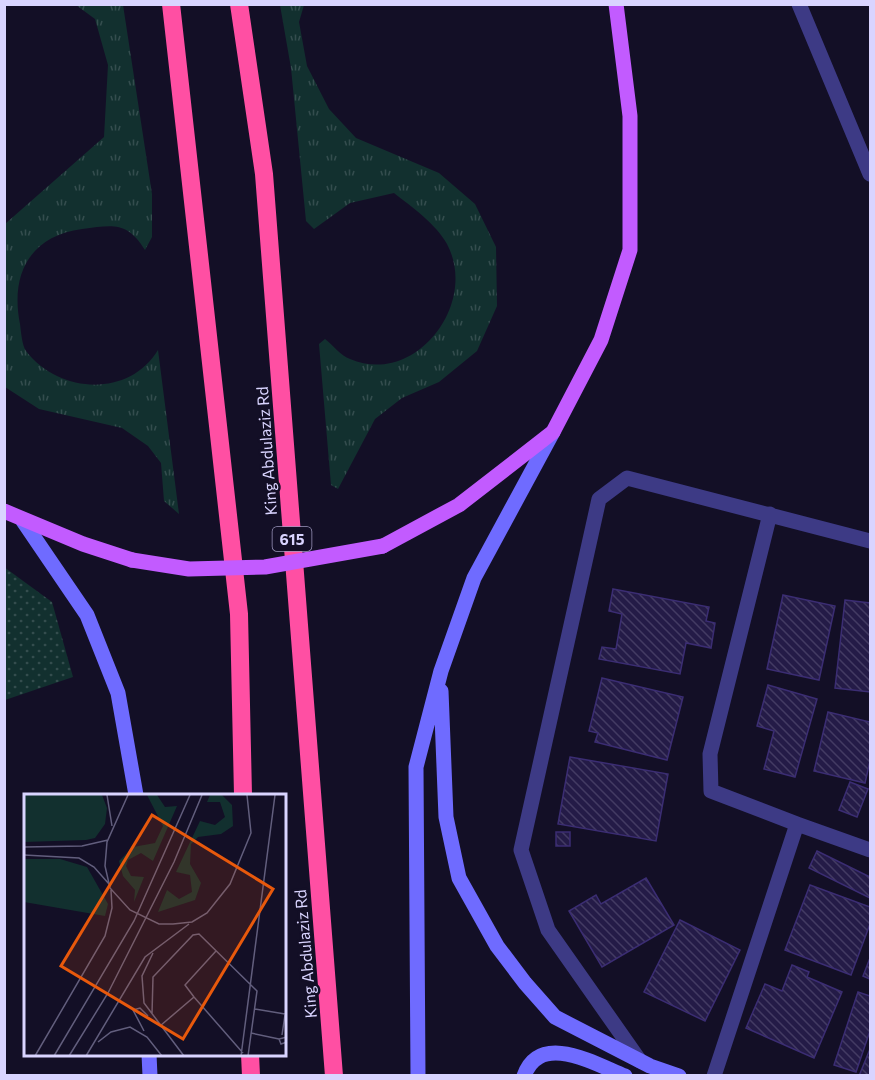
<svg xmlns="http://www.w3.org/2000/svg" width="875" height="1080" font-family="Commissioner,sans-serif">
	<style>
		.grass { fill: url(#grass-tufts) }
		.park { fill: url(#park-dots) }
		.building { fill: url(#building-back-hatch); stroke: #3b2d73; stroke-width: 1.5 }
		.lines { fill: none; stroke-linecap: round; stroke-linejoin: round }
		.minor { stroke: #3d3a85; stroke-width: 15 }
		.secondary { stroke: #6f6bff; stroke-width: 15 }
		.primary { stroke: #c25bff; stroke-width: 15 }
		.motorway { stroke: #ff4fa3; stroke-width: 18 }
		.primary-bridge { stroke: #c25bff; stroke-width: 15 }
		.labels { text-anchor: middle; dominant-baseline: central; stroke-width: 5; stroke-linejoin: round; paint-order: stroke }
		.shield { fill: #130f26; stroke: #9e99be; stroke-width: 1.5 }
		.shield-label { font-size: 15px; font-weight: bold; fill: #d9d4ff }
		.street-label { font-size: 16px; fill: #d9d4ff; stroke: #130f26 }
		.inset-road { fill: none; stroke: #625e7d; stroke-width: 1.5 }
		.view { fill: #e8590c; fill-opacity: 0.15; stroke: #e8590c; stroke-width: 3 }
		.inset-edge { fill: none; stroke: #d9d4ff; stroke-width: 3 }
	</style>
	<defs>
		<pattern id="grass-tufts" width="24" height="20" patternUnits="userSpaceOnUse" patternTransform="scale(1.5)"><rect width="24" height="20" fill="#12302f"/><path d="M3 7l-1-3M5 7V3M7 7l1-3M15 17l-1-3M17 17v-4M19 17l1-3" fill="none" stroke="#344d4e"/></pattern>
		<pattern id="park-dots" width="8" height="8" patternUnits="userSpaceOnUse" patternTransform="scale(1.5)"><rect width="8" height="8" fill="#12302f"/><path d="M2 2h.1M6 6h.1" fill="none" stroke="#344d4e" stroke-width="1.8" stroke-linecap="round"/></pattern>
		<pattern id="building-back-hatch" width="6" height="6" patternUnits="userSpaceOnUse" patternTransform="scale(1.5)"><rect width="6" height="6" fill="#241b47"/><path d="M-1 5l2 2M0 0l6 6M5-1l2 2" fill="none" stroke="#433b63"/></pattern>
	</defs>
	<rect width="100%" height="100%" fill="#130f26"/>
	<path class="grass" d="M 76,5 L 123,5 L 152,194 L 152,237 L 145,250 C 127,221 113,225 82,229 C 30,236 10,274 20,324 C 21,332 22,345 26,351 C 59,394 129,398 158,350 L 179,514 L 164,501 L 161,463 L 148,446 L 122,428 L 39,409 L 5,387 L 5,224 L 104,137 L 108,65 L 95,19 Z
		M 280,5 L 304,5 L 299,22 L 307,66 L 329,109 L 356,138 L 439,173 L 475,204 L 496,247 L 497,306 L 477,351 L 439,382 L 402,398 L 375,419 L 338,489 L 331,485 L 319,344 L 325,339 C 333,345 341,356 350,359 C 415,387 479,304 447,244 C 436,224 412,207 394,193 L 350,203 L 314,229 L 306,221 L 291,68 Z"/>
	<path class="park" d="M 4,567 L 52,602 L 73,677 L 5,700 Z"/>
	<path class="building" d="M 613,589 L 709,607 L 706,621 L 715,623 L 711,648 L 686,643 L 680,674 L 599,659 L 602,647 L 616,649 L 622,614 L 609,611 Z
		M 783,595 L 835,606 L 819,680 L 767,669 Z
		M 845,600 L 870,603 L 870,692 L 835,688 Z
		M 602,678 L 683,697 L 667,760 L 595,742 L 598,733 L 589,731 Z
		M 768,685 L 817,699 L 795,777 L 764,769 L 774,731 L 757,726 Z
		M 828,712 L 870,722 L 870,761 L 865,783 L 814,771 Z
		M 570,757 L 668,774 L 656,841 L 558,824 Z
		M 850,782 L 868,789 L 857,817 L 839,810 Z
		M 556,832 L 570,832 L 570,846 L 556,846 Z
		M 817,851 L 870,877 L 870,898 L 809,868 Z
		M 646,878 L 674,925 L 602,967 L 569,911 L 596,895 L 601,904 Z
		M 810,885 L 870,907 L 870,924 L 851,975 L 785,950 Z
		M 680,920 L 740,950 L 705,1021 L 644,992 Z
		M 870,958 L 870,979 L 863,976 Z
		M 792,965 L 809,972 L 807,977 L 842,992 L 814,1058 L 746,1028 L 765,984 L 782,991 Z
		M 858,992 L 870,996 L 870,1031 L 856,1072 L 834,1065 Z
		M 870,1049 L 870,1076 L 859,1076 Z"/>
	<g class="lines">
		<path class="minor" d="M 799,4 L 870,174
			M 770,514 L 710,754 L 711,791 L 797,824
			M 640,1061 L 548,930 L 521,850 L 599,499 L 627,478 L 870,541
			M 714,1076 L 797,824 L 870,850"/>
		<path class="secondary" d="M 23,521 L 87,615 L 118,693 L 136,795
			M 441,691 L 446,817 L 459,878 L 497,946 L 525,983 L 555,1017 L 650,1066 L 679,1076
			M 149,1054 L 150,1076
			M 418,1076 L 416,767 L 441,671 L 474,578 L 553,432
			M 524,1076 C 540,1031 595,1064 625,1076"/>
		<path class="primary" d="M 4,511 L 83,544 L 132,560
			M 383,546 L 459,505 L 553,432 L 601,340 L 630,250 L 630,116 L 616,4"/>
		<path class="motorway" d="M 171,4 L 239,614 L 243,795
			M 239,4 L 264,174 L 334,1076
			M 250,1054 L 251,1076"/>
		<path class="primary-bridge" d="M 132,560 L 189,569 L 265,567 L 383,546"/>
	</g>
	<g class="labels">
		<rect class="shield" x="272.5" y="527" width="39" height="24" rx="4.5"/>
		<g class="shield-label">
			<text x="292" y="539">615</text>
		</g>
		<g class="street-label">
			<text transform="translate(266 451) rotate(-94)">King Abdulaziz Rd</text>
			<text transform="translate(305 954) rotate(-95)">King Abdulaziz Rd</text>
		</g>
	</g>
	<g transform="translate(24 794)">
		<rect width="262" height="262" fill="#130f26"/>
		<path d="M 123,1 L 133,1 L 141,13 L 153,12 L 129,67 L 117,59 L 104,66 L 102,72 L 107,82 L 120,83 L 110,108 L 111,96 L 99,82 L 95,67 L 109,53 L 131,49 L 139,32 ZM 186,1 L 198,1 L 208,11 L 209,32 L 197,40 L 174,43 L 167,50 L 166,70 L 177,89 L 171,106 L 134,118 L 143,96 L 155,105 L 168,98 L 166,81 L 152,78 L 176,27 L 191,31 L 201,23 L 196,8 L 183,8 Z" fill="#12302f"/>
		<path d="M 0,1 L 78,1 L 83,14 L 81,30 L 71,44 L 62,46 L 0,48 ZM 0,65 L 36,65 L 63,73 L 84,110 L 81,122 L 0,108 Z" fill="#12302f"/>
		<path class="inset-road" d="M 83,1 L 88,32M 104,1 L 83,48 L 81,72 L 86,94 L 106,116 L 135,130 L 149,130 L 168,128 L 183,119 L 206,90 L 227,39 L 223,1M 0,53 L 58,52 L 84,46M 0,61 L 55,64 L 70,73 L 85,90M 129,159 L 118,182 L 120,209 L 160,262M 170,203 L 161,191 L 192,157M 231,215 L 261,220M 128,220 L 129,183 L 169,141 L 175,140 L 233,197 L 224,262M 136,232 L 170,203 L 219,259M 120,237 L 109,216 L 116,214 L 124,222M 227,239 L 255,245M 258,241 L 261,221M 263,243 L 255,245 L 257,250 L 263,248M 74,248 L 87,238 L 106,233 L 123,243 L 138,262M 11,262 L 81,142 L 88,114 L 87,96M 30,262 L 110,127 L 166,1M 45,262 L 84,199 L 150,68 L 178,1M 62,262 L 121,163 L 165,130M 217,262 L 251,1"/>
		<path class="view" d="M 128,21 L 249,95 L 159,245 L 37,172 Z"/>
		<rect width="262" height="262" class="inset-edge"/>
	</g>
	<rect width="875" height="1080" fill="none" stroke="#d9d4ff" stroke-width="12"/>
</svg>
